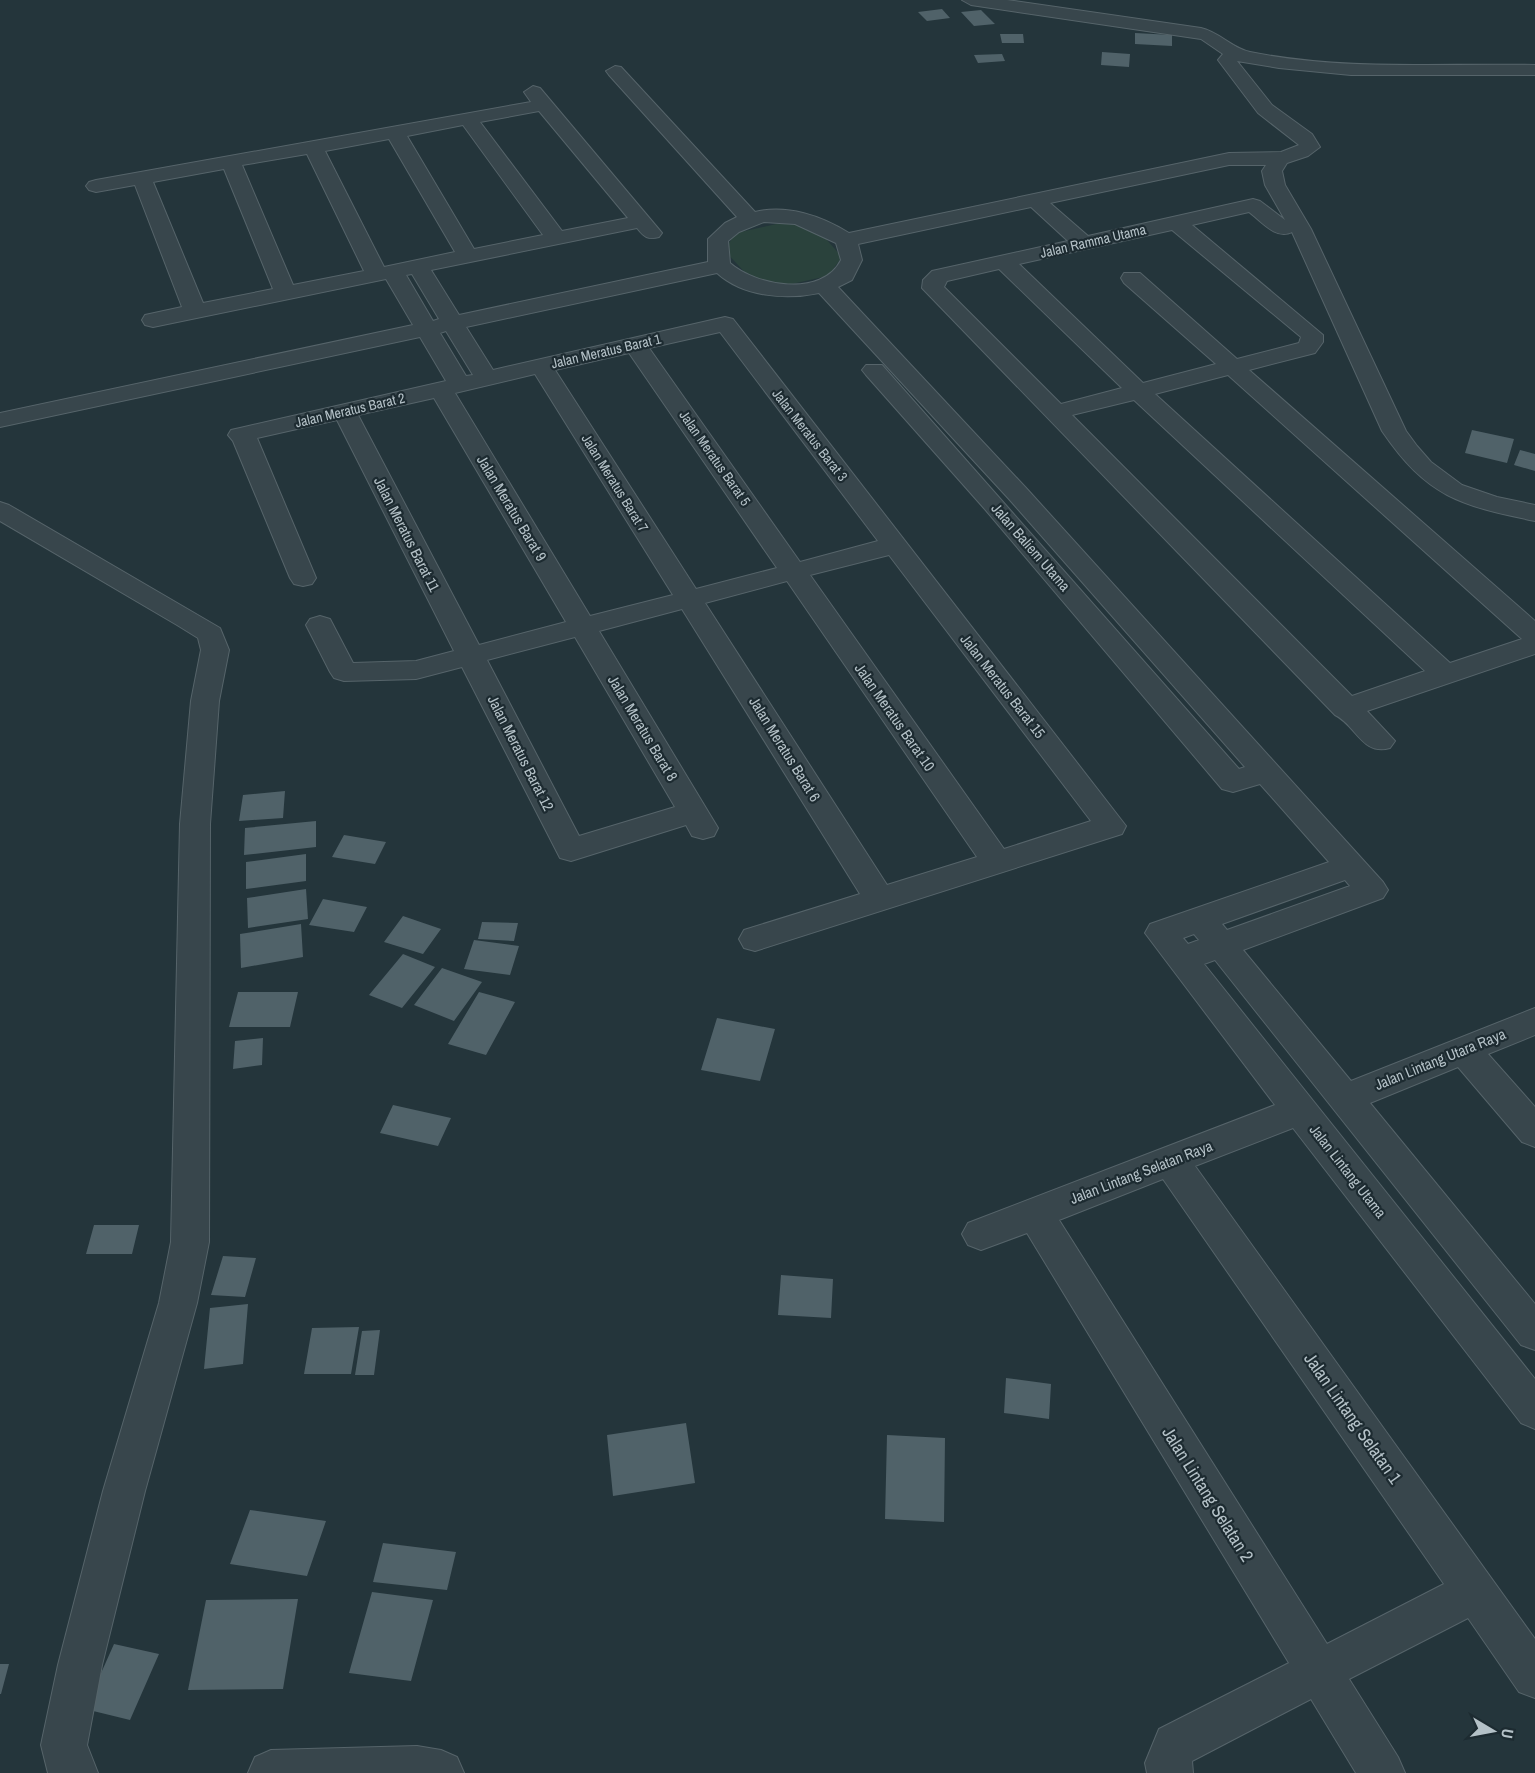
<svg xmlns="http://www.w3.org/2000/svg" width="1535" height="1773" font-family="'Archivo Narrow',sans-serif">
	<style>
		.green { fill: #2a423c }
		.building { fill: #506269 }
		.lines { fill: none; stroke-linecap: round; stroke-linejoin: round }
		.minor-casing { stroke: #56646a; stroke-width: 2 }
		.minor { fill: #38464c; fill-rule: evenodd }
		.labels { text-anchor: middle; dominant-baseline: central; stroke-width: 4.5; stroke-linejoin: round; paint-order: stroke }
		.far-street-label { font-size: 14px; fill: #b4c1c7; stroke: #1d2b31 }
		.street-label { font-size: 15px; fill: #b4c1c7; stroke: #1d2b31 }
		.near-street-label { font-size: 18px; fill: #b4c1c7; stroke: #1d2b31 }
	</style>
	<rect width="100%" height="100%" fill="#24353b"/>
	<path class="green" d="M 785,222 L 819,231 L 842,257 L 828,276 L 787,285 L 751,279 L 724,250 L 736,233 Z"/>
	<path class="building" d="M 942,9 L 950,18 L 927,21 L 918,12 Z
		M 981,10 L 995,24 L 974,26 L 961,12 Z
		M 1135,33 L 1172,35 L 1172,46 L 1135,44 Z
		M 1000,34 L 1023,34 L 1024,43 L 1002,43 Z
		M 1102,52 L 1130,54 L 1129,67 L 1101,65 Z
		M 1002,54 L 1005,61 L 978,63 L 974,55 Z
		M 1472,430 L 1514,439 L 1507,463 L 1465,453 Z
		M 1520,450 L 1535,454 L 1535,471 L 1514,465 Z
		M 285,791 L 283,818 L 239,821 L 243,795 Z
		M 316,821 L 316,847 L 244,855 L 245,828 Z
		M 344,835 L 386,842 L 375,864 L 332,857 Z
		M 306,854 L 306,881 L 246,889 L 246,862 Z
		M 306,889 L 308,919 L 248,928 L 247,898 Z
		M 323,899 L 367,907 L 354,932 L 309,925 Z
		M 403,916 L 441,929 L 423,954 L 384,942 Z
		M 482,922 L 518,923 L 514,941 L 478,939 Z
		M 301,924 L 303,957 L 241,968 L 240,934 Z
		M 474,940 L 519,946 L 510,975 L 464,969 Z
		M 403,954 L 435,967 L 402,1008 L 369,995 Z
		M 442,968 L 482,982 L 454,1021 L 414,1005 Z
		M 238,992 L 298,992 L 290,1027 L 229,1027 Z
		M 479,992 L 515,1002 L 486,1055 L 448,1044 Z
		M 717,1018 L 775,1029 L 760,1081 L 701,1070 Z
		M 263,1038 L 262,1065 L 233,1069 L 235,1041 Z
		M 393,1105 L 451,1118 L 438,1146 L 380,1133 Z
		M 94,1225 L 139,1225 L 132,1254 L 86,1254 Z
		M 223,1256 L 256,1258 L 245,1297 L 211,1295 Z
		M 781,1275 L 833,1279 L 831,1318 L 778,1315 Z
		M 248,1304 L 243,1364 L 204,1369 L 210,1308 Z
		M 359,1327 L 351,1374 L 304,1374 L 312,1328 Z
		M 380,1330 L 374,1375 L 355,1375 L 362,1331 Z
		M 1006,1378 L 1051,1384 L 1049,1419 L 1004,1413 Z
		M 686,1423 L 695,1483 L 613,1496 L 607,1435 Z
		M 887,1435 L 945,1438 L 944,1522 L 885,1519 Z
		M 250,1510 L 326,1521 L 307,1576 L 230,1564 Z
		M 383,1543 L 456,1552 L 447,1590 L 373,1582 Z
		M 372,1592 L 433,1600 L 411,1681 L 349,1673 Z
		M 298,1599 L 283,1689 L 188,1690 L 206,1600 Z
		M 114,1644 L 159,1654 L 130,1720 L 85,1709 Z
		M 0,1664 L 9,1664 L 1,1694 L 0,1694 Z"/>
	<g class="lines">
		<g class="minor-casing">
			<path id="minor" d="M 962,0 L 1007,0 L 1201,28 C 1219,32 1232,48 1250,52 C 1344,71 1440,63 1535,65 L 1535,75 L 1351,75 L 1279,68 L 1237,61 L 1272,105 L 1312,134 L 1320,147 L 1308,156 L 1287,163 L 1282,171 L 1285,185 L 1311,229 L 1406,431 L 1417,446 L 1431,462 L 1462,485 L 1497,497 L 1535,505 L 1535,521 C 1459,505 1427,497 1382,431 L 1292,232 C 1276,240 1262,222 1249,212 L 1192,225 L 1323,335 L 1323,342 L 1315,353 L 1249,370 L 1535,621 L 1535,654 L 1367,711 L 1395,741 L 1390,748 C 1362,756 1356,725 1335,715 L 922,288 L 923,280 L 932,271 L 1068,241 L 1031,207 L 858,244 L 862,260 L 852,280 L 838,287 L 1027,489 L 1383,882 L 1388,890 L 1383,898 L 1243,950 L 1351,1081 L 1535,1008 L 1535,1035 L 1488,1054 L 1535,1107 L 1535,1147 L 1522,1142 L 1458,1067 L 1370,1103 L 1535,1304 L 1535,1350 L 1521,1345 L 1215,960 L 1204,964 L 1535,1379 L 1535,1429 L 1521,1423 L 1293,1128 L 1195,1166 L 1535,1639 L 1535,1698 L 1519,1692 L 1468,1618 L 1349,1679 L 1398,1757 L 1405,1773 L 1356,1773 L 1311,1699 L 1192,1761 L 1193,1773 L 1147,1773 L 1145,1763 L 1159,1729 L 1289,1663 L 1027,1233 L 981,1250 L 968,1245 L 962,1234 L 968,1223 L 1275,1105 L 1145,933 L 1150,924 L 1329,862 L 1260,784 L 1233,792 L 1222,789 L 983,507 L 866,375 L 862,370 L 866,365 L 882,365 L 1239,769 L 1245,767 L 1009,499 L 819,293 C 786,300 743,297 717,273 L 466,327 L 493,370 L 725,317 L 733,319 L 1126,826 L 1122,834 L 755,951 L 744,948 L 739,939 L 744,930 L 860,894 L 682,609 L 599,631 L 718,828 L 714,836 L 703,839 L 692,836 L 686,825 L 571,861 L 560,858 L 462,667 L 416,679 L 344,681 L 334,678 L 330,672 L 306,625 L 310,619 L 320,616 L 330,619 L 353,663 L 416,661 L 454,651 L 337,420 L 257,438 L 316,578 L 312,584 L 303,586 L 294,584 L 290,578 L 233,441 L 228,435 L 231,430 L 240,428 L 446,381 L 420,337 L 0,427 L 0,413 L 413,325 L 386,279 L 153,327 L 145,325 L 142,320 L 145,315 L 182,307 L 135,185 L 96,192 L 89,190 L 86,186 L 89,182 L 96,180 L 531,102 L 524,92 L 533,86 L 540,88 L 662,233 L 659,237 C 648,240 644,237 637,228 L 431,270 L 459,315 L 708,262 L 708,239 L 725,223 L 737,217 L 609,75 L 606,71 L 615,66 L 621,67 L 755,212 C 787,204 822,216 849,233 L 1229,153 L 1281,152 L 1299,145 L 1258,113 L 1218,60 L 1223,54 L 1201,39 L 971,5 ZM 539,111 L 628,218 L 562,231 L 480,122 ZM 463,125 L 543,235 L 474,249 L 407,136 ZM 389,139 L 455,252 L 384,267 L 325,151 ZM 307,154 L 364,271 L 293,285 L 242,165 ZM 1229,165 L 1266,165 L 1262,171 L 1265,185 L 1285,220 L 1260,201 L 1253,199 L 1088,236 L 1050,203 ZM 224,169 L 273,289 L 203,303 L 153,182 ZM 764,222 L 795,224 L 836,243 L 841,260 C 822,298 756,286 730,263 L 728,241 L 739,232 ZM 1172,230 L 1301,337 L 1299,343 L 1237,359 L 1140,273 L 1124,273 L 1121,278 L 1124,283 L 1216,364 L 1143,383 L 1019,264 ZM 999,269 L 1122,388 L 1061,404 L 944,287 L 947,281 ZM 412,274 L 439,319 L 433,321 L 406,275 ZM 446,331 L 473,375 L 466,376 L 440,333 ZM 720,332 L 878,541 L 800,562 L 649,348 ZM 629,353 L 777,568 L 696,589 L 555,370 ZM 535,374 L 673,595 L 590,616 L 455,393 ZM 1228,375 L 1522,639 L 1450,663 L 1155,394 ZM 434,398 L 566,622 L 479,645 L 358,415 ZM 1134,400 L 1425,671 L 1352,696 L 1072,415 ZM 889,555 L 1091,821 L 1004,849 L 810,575 ZM 787,581 L 977,857 L 887,885 L 705,603 ZM 575,637 L 675,807 L 579,836 L 487,660 ZM 1345,880 L 1350,886 L 1227,930 L 1222,924 ZM 1194,934 L 1199,940 L 1188,944 L 1183,938 ZM 1163,1179 L 1444,1584 L 1327,1644 L 1059,1220 Z
				M 0,502 L 9,505 L 220,628 L 229,650 L 219,701 L 210,824 L 209,1242 L 197,1303 L 145,1491 L 102,1665 L 87,1745 L 98,1773 L 48,1773 L 41,1745 L 58,1665 L 103,1491 L 159,1303 L 171,1242 L 180,824 L 191,701 L 201,650 L 198,638 L 177,625 L 0,521 Z
				M 417,1746 L 441,1750 L 457,1757 L 464,1773 L 248,1773 L 255,1757 L 271,1750 Z"/>
		</g>
		<use href="#minor" class="minor"/>
	</g>
	<g class="labels">
		<g class="far-street-label">
			<text transform="translate(1093 241) rotate(-13)">Jalan Ramma Utama</text>
			<text transform="translate(606 351) rotate(-13)">Jalan Meratus Barat 1</text>
			<text transform="translate(350 410) rotate(-13)">Jalan Meratus Barat 2</text>
			<text transform="translate(810 435) rotate(52)">Jalan Meratus Barat 3</text>
			<text transform="translate(715 458) rotate(55)">Jalan Meratus Barat 5</text>
			<text transform="translate(615 483) rotate(58)">Jalan Meratus Barat 7</text>
		</g>
		<g class="street-label">
			<text transform="translate(512 508) rotate(59)">Jalan Meratus Barat 9</text>
			<text transform="translate(407 534) rotate(63)">Jalan Meratus Barat 11</text>
			<text transform="translate(1031 547) rotate(49)">Jalan Baliem Utama</text>
			<text transform="translate(1003 686) rotate(52)">Jalan Meratus Barat 15</text>
			<text transform="translate(895 717) rotate(55)">Jalan Meratus Barat 10</text>
			<text transform="translate(643 728) rotate(59)">Jalan Meratus Barat 8</text>
			<text transform="translate(785 749) rotate(58)">Jalan Meratus Barat 6</text>
			<text transform="translate(521 753) rotate(63)">Jalan Meratus Barat 12</text>
			<text transform="translate(1440 1059) rotate(-22)">Jalan Lintang Utara Raya</text>
			<text transform="translate(1348 1171) rotate(52)">Jalan Lintang Utama</text>
			<text transform="translate(1141 1172) rotate(-21)">Jalan Lintang Selatan Raya</text>
		</g>
		<g class="near-street-label">
			<text transform="translate(1353 1418) rotate(55)">Jalan Lintang Selatan 1</text>
			<text transform="translate(1208 1494) rotate(58)">Jalan Lintang Selatan 2</text>
		</g>
	</g>
	<g transform="translate(1493 1731) rotate(100)" stroke="#1d2b31" stroke-width="4.5" paint-order="stroke">
	<path d="M0-4.5L10 22L0 15L-10 22Z" fill="#b4c1c7"/>
	<text y="-9" font-size="16" font-weight="bold" text-anchor="middle" fill="#b4c1c7">U</text>
	</g>
</svg>
